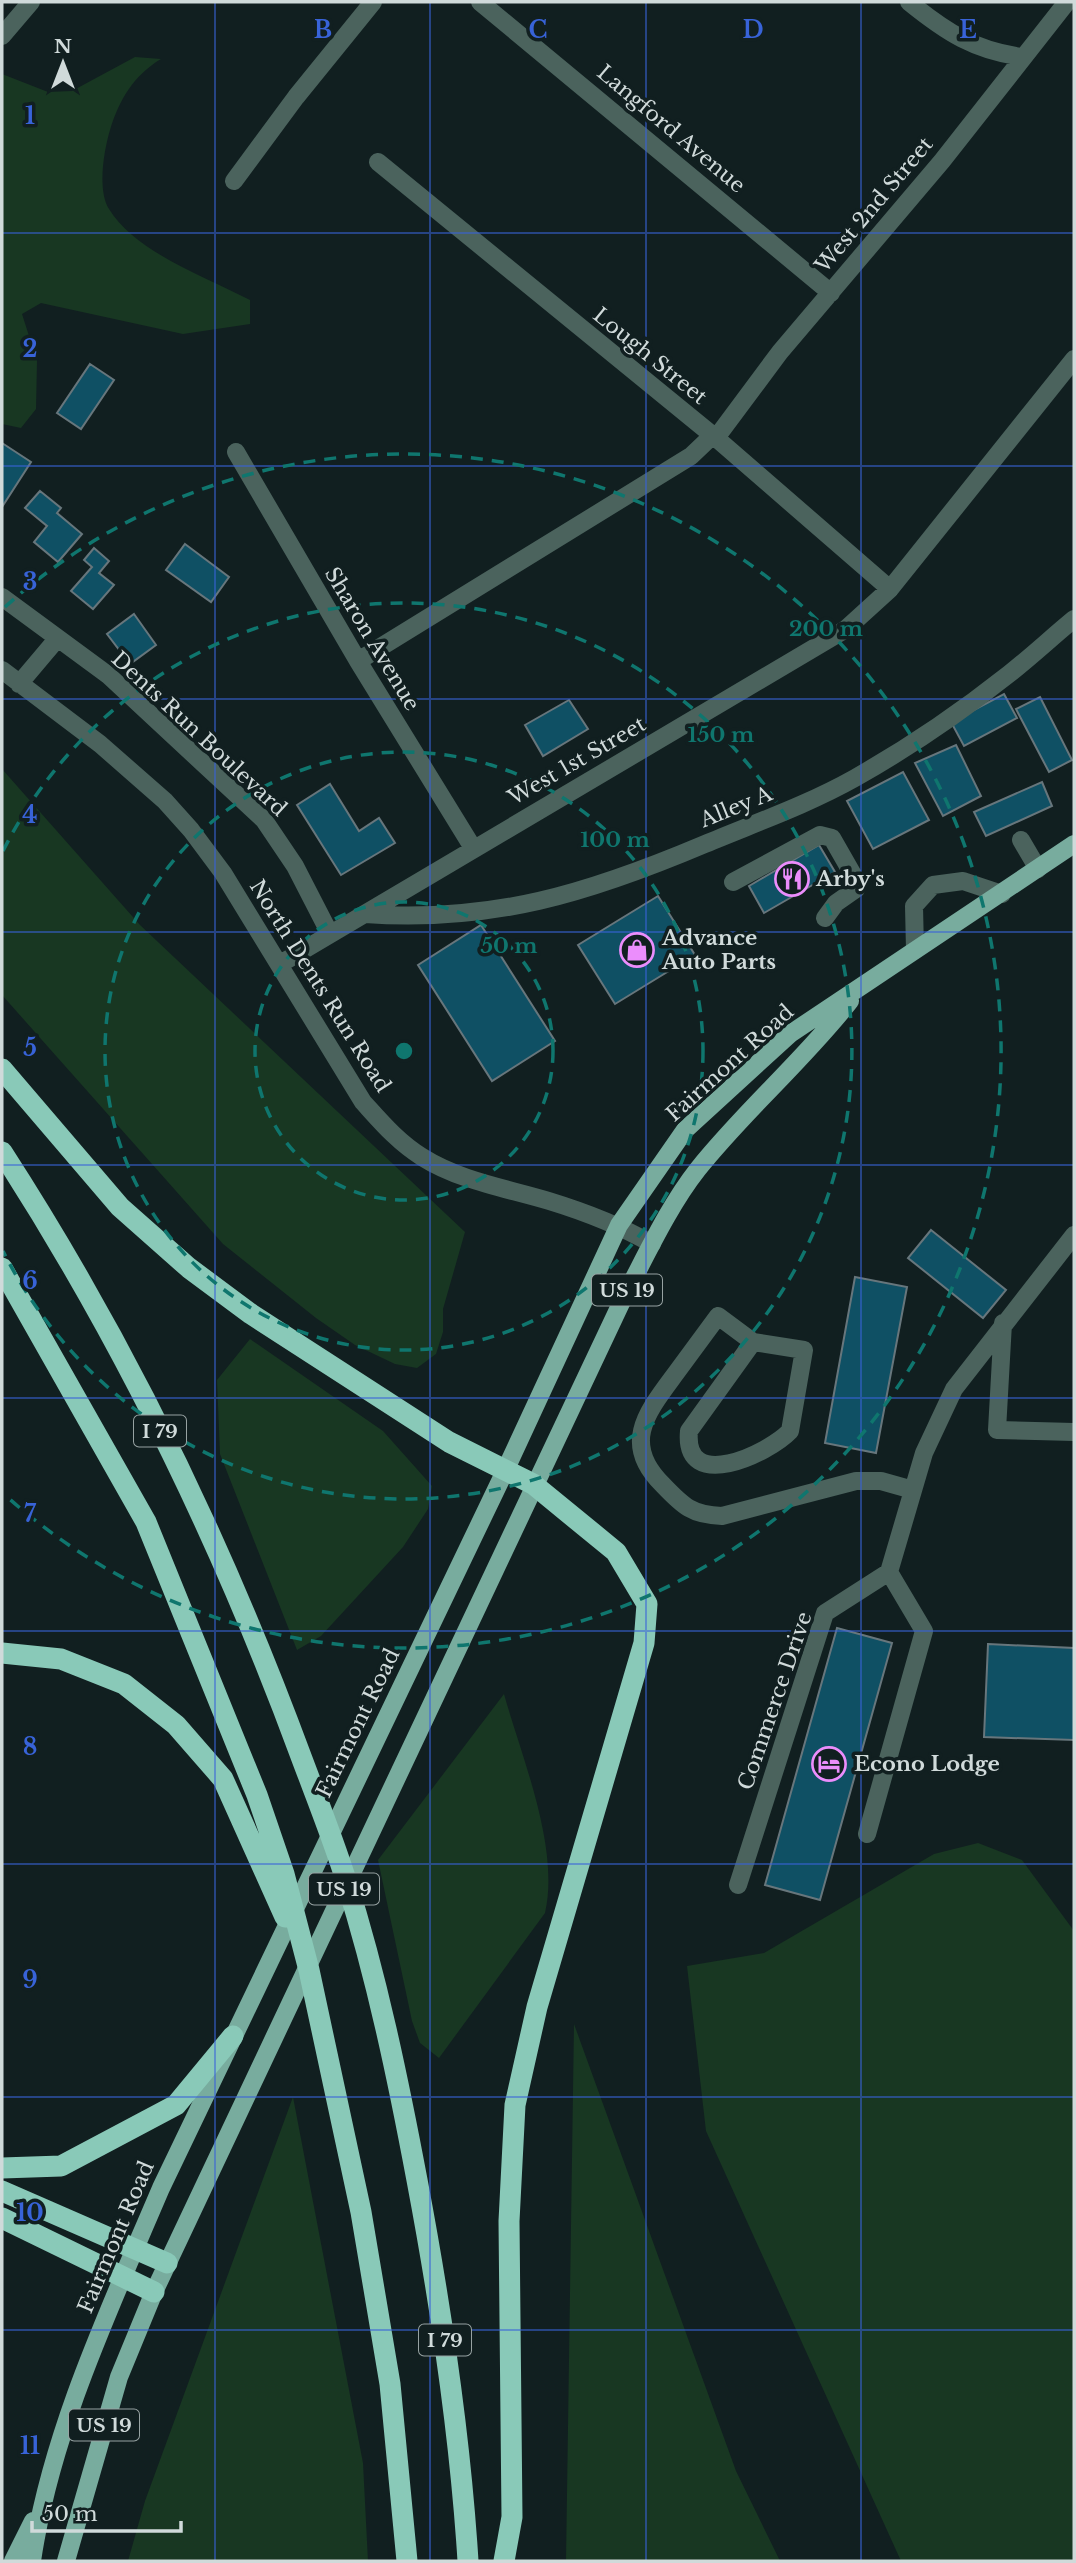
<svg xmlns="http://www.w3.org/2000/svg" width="1076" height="2563" font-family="'Libre Baskerville',serif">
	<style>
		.green { fill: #183722 }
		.building { fill: #0f5064; stroke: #67767c; stroke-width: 2 }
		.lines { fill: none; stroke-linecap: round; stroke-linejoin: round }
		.minor { stroke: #4b635d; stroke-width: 18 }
		.major { stroke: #78ac9e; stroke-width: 18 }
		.highway { stroke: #89c9b8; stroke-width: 21 }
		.grid { fill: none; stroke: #3863d8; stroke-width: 2; stroke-opacity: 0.55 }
		.ring { fill: none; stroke: #0f766e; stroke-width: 3.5; stroke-dasharray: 12 9 }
		.labels { text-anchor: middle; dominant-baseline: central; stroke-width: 7; stroke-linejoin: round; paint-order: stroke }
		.shield { fill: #111f20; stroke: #97a2a2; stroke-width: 2 }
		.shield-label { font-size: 19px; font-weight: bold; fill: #d0dada }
		.street-label { font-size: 21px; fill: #d0dada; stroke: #111f20 }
		.poi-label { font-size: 21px; font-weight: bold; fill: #d0dada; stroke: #111f20; text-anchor: start }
		.grid-label { font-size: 23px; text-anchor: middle; font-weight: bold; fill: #3863d8; stroke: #111f20; stroke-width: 7; stroke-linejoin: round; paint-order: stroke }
		.centre { fill: #0f766e; stroke: #111f20; stroke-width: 3.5 }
		.ring-label { font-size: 21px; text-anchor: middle; font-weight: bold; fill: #0f766e; stroke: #111f20; stroke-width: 7; stroke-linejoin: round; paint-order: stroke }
	</style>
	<rect width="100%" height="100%" fill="#111f20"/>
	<path class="green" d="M 135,57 L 161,59 C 134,75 119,100 110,130 C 104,150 97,190 109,209 C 135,252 206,277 250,300 L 250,324 L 183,334 L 41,303 L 22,314 L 37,361 L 36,409 L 21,428 L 2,424 L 2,74 L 48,92 L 72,91 Z
		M 2,769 L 140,925 L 465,1232 L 443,1309 L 443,1332 L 436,1354 L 417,1368 L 395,1364 L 355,1345 L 316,1318 L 223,1244 L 2,995 Z
		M 250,1339 L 383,1431 L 432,1486 L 428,1509 L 403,1547 L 321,1636 L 297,1650 L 220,1454 L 217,1380 Z
		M 504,1694 C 522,1758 560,1848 545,1913 L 439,2058 L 420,2043 L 412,2021 L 378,1860 Z
		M 978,1843 L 1022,1860 L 1074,1931 L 1074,2561 L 901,2561 L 706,2131 L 687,1966 L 764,1953 L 934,1854 Z
		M 574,2024 L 736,2471 L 780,2561 L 566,2561 Z
		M 293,2097 L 363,2463 L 368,2561 L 128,2561 L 145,2501 Z"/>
	<path class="building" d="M 90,364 L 114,380 L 81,429 L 57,413 Z
		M 2,443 L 31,462 L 2,507 Z
		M 40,491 L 61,508 L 57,513 L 82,534 L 58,562 L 34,542 L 47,526 L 25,508 Z
		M 185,544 L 229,577 L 211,602 L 166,570 Z
		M 94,548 L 109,561 L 99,573 L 114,585 L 93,609 L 71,591 L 92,567 L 84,560 Z
		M 134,614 L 156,645 L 130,664 L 107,634 Z
		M 1004,694 L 1017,718 L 964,746 L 951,722 Z
		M 1040,697 L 1072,760 L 1049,772 L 1016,709 Z
		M 569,700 L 588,729 L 543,756 L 525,725 Z
		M 956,745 L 981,796 L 943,816 L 915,763 Z
		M 903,772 L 929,820 L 873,849 L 847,801 Z
		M 1042,782 L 1052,806 L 986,836 L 974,812 Z
		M 330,784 L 359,831 L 379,818 L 395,843 L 341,875 L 297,805 Z
		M 819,845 L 835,872 L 764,913 L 749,886 Z
		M 658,896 L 695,955 L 615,1004 L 578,945 Z
		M 481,925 L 555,1041 L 492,1081 L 418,965 Z
		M 931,1230 L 1006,1290 L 983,1318 L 908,1258 Z
		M 855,1277 L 907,1287 L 876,1453 L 825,1443 Z
		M 837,1628 L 892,1643 L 820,1900 L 765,1885 Z
		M 988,1644 L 1074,1648 L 1074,1740 L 984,1737 Z"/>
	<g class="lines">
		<path class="minor" d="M 480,2 L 831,293
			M 909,2 C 946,32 975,51 1023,57
			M 2,36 L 31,2
			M 378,162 L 716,438 L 890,589
			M 234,181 L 296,97 L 373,2
			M 716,438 L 780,352 L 942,161 L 1067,2
			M 236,452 L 358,661 L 473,848
			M 2,597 L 108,675 L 264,820 L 295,866 L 330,934
			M 358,661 L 691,456 L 712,436
			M 2,670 L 100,744 L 165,801 L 191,830 L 223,873 L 363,1102 C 382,1123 398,1142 422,1157 C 460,1181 506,1188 549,1201 C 585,1212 619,1225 652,1244
			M 19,684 L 57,639
			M 1021,840 L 1038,869
			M 733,882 L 820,835 L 832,838 L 856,880 L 856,889 L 836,903 L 825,918
			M 365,914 C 493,923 589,893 705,844 C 755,823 807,805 855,778 C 908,748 961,712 1009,674 C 1032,656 1052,637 1074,619
			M 915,950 L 914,906 L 933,885 L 963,881 L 1002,894
			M 280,964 L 846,629 L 890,589 L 1074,359
			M 1003,1323 L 997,1430 L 1074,1432
			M 753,1342 L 804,1350 L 790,1431 C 768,1454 683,1494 689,1431 L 753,1342 L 718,1316 C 704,1335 690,1354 676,1373 C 648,1411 620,1443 663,1485 C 683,1506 692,1515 722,1516 L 856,1481 L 881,1481 L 913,1490
			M 867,1834 L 924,1631 L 889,1572
			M 738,1885 L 825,1613 L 889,1572 L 924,1453 L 954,1389 L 1074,1235"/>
		<path class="major" d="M 13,2561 L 33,2521
			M 32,2561 C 51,2432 110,2308 161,2188 L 505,1471 L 619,1225 L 685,1130 L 790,1034 L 1074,844
			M 66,2561 L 119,2377 L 154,2292 L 623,1299 C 646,1256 668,1207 698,1169 C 745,1110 803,1061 850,1001"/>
		<path class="highway" d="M 2,1069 L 120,1207 L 189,1268 L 251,1314 L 449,1442 L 533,1484 L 616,1552 L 647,1604 L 644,1643 L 537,2007 L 515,2105 L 509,2221 L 512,2517 L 504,2561
			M 2,1152 C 125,1342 224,1547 302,1759 C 317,1799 333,1839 346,1880 C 377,1978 398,2079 417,2180 C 441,2307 460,2433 468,2561
			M 2,1268 L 146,1522 L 257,1795 L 284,1874 L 309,1970 L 361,2212 L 390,2384 L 407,2561
			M 2,1653 L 61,1659 L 124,1684 L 176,1725 L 223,1779 L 285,1917
			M 2,2168 L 61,2166 L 176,2105 L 233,2036
			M 2,2191 L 167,2263
			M 2,2218 L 154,2292"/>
	</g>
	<path class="grid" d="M 215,2 L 215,2561M 430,2 L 430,2561M 646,2 L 646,2561M 861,2 L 861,2561M 2,233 L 1074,233M 2,466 L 1074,466M 2,699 L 1074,699M 2,932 L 1074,932M 2,1165 L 1074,1165M 2,1398 L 1074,1398M 2,1631 L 1074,1631M 2,1864 L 1074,1864M 2,2097 L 1074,2097M 2,2330 L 1074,2330"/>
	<g class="ring">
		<circle cx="404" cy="1051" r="149"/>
		<circle cx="404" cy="1051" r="299"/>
		<path d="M3 851A448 448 0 1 1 3 1251"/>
		<path d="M5 607A597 597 0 1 1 5 1495"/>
	</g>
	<defs>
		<g id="restaurant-ring" transform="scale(1.75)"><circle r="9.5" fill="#111f20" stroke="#eb8dfc" stroke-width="1.5"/><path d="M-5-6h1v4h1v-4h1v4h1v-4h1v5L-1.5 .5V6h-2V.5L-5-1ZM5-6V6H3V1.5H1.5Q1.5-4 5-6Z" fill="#eb8dfc"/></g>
		<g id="shop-ring" transform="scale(1.75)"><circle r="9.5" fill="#111f20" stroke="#eb8dfc" stroke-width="1.5"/><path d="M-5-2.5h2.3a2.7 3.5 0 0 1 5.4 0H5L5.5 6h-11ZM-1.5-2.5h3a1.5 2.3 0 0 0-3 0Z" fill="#eb8dfc"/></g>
		<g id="hotel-ring" transform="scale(1.75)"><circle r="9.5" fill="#111f20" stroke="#eb8dfc" stroke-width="1.5"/><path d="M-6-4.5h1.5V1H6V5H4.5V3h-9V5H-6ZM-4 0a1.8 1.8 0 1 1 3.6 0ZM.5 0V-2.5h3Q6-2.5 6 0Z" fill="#eb8dfc"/></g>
	</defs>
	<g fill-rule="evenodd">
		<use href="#restaurant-ring" x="792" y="879"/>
		<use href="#shop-ring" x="637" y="950"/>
		<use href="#hotel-ring" x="829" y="1764"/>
	</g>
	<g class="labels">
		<g class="shield">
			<rect x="592" y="1274.5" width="70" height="31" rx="5"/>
			<rect x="134" y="1415.5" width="52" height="31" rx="5"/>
			<rect x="309" y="1873.5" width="70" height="31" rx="5"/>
			<rect x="419" y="2324.5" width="52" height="31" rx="5"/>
			<rect x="69" y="2409.5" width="70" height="31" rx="5"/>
		</g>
		<g class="shield-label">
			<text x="627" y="1290">US 19</text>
			<text x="160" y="1431">I 79</text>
			<text x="344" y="1889">US 19</text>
			<text x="445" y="2340">I 79</text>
			<text x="104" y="2425">US 19</text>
		</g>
		<g class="street-label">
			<text transform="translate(671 129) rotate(40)">Langford Avenue</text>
			<text transform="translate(874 205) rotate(-50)">West 2nd Street</text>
			<text transform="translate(650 356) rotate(39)">Lough Street</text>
			<text transform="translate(372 639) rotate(59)">Sharon Avenue</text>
			<text transform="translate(199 734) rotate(43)">Dents Run Boulevard</text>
			<text transform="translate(577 761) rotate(-30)">West 1st Street</text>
			<text transform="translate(736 807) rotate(-22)">Alley A</text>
			<text transform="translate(320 986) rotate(58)">North Dents Run Road</text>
			<text transform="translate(730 1063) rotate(-42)">Fairmont Road</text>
			<text transform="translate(775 1701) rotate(-71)">Commerce Drive</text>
			<text transform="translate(358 1723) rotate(-64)">Fairmont Road</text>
			<text transform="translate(116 2237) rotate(-67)">Fairmont Road</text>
		</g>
		<g class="poi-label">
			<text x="816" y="879">Arby's</text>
			<text x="662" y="938">Advance<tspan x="662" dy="24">Auto Parts</tspan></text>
			<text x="854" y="1764">Econo Lodge</text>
		</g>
	</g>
	<g class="grid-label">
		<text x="323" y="38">B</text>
		<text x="538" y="38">C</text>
		<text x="753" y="38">D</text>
		<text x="968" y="38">E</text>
		<text x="30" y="124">1</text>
		<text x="30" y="357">2</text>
		<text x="30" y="590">3</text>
		<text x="30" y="823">4</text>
		<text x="30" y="1056">5</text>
		<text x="30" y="1289">6</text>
		<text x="30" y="1522">7</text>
		<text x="30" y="1755">8</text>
		<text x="30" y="1988">9</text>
		<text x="30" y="2221">10</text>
		<text x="30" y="2454">11</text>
	</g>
	<circle cx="404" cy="1051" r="10" class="centre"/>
	<g class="ring-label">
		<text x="826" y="636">200 m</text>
		<text x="721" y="742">150 m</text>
		<text x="615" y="847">100 m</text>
		<text x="509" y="953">50 m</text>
	</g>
	<rect width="1076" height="2563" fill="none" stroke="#d0dada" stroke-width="7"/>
	<g transform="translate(63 63)" stroke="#111f20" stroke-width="5" paint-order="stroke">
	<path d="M0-5L12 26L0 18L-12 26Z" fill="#d0dada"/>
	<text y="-10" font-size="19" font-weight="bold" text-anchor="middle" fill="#d0dada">N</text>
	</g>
	<path d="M32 2521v10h149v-10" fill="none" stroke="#d0dada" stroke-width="3.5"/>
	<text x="42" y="2521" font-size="21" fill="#d0dada" stroke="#111f20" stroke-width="5" paint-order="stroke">50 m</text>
</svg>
